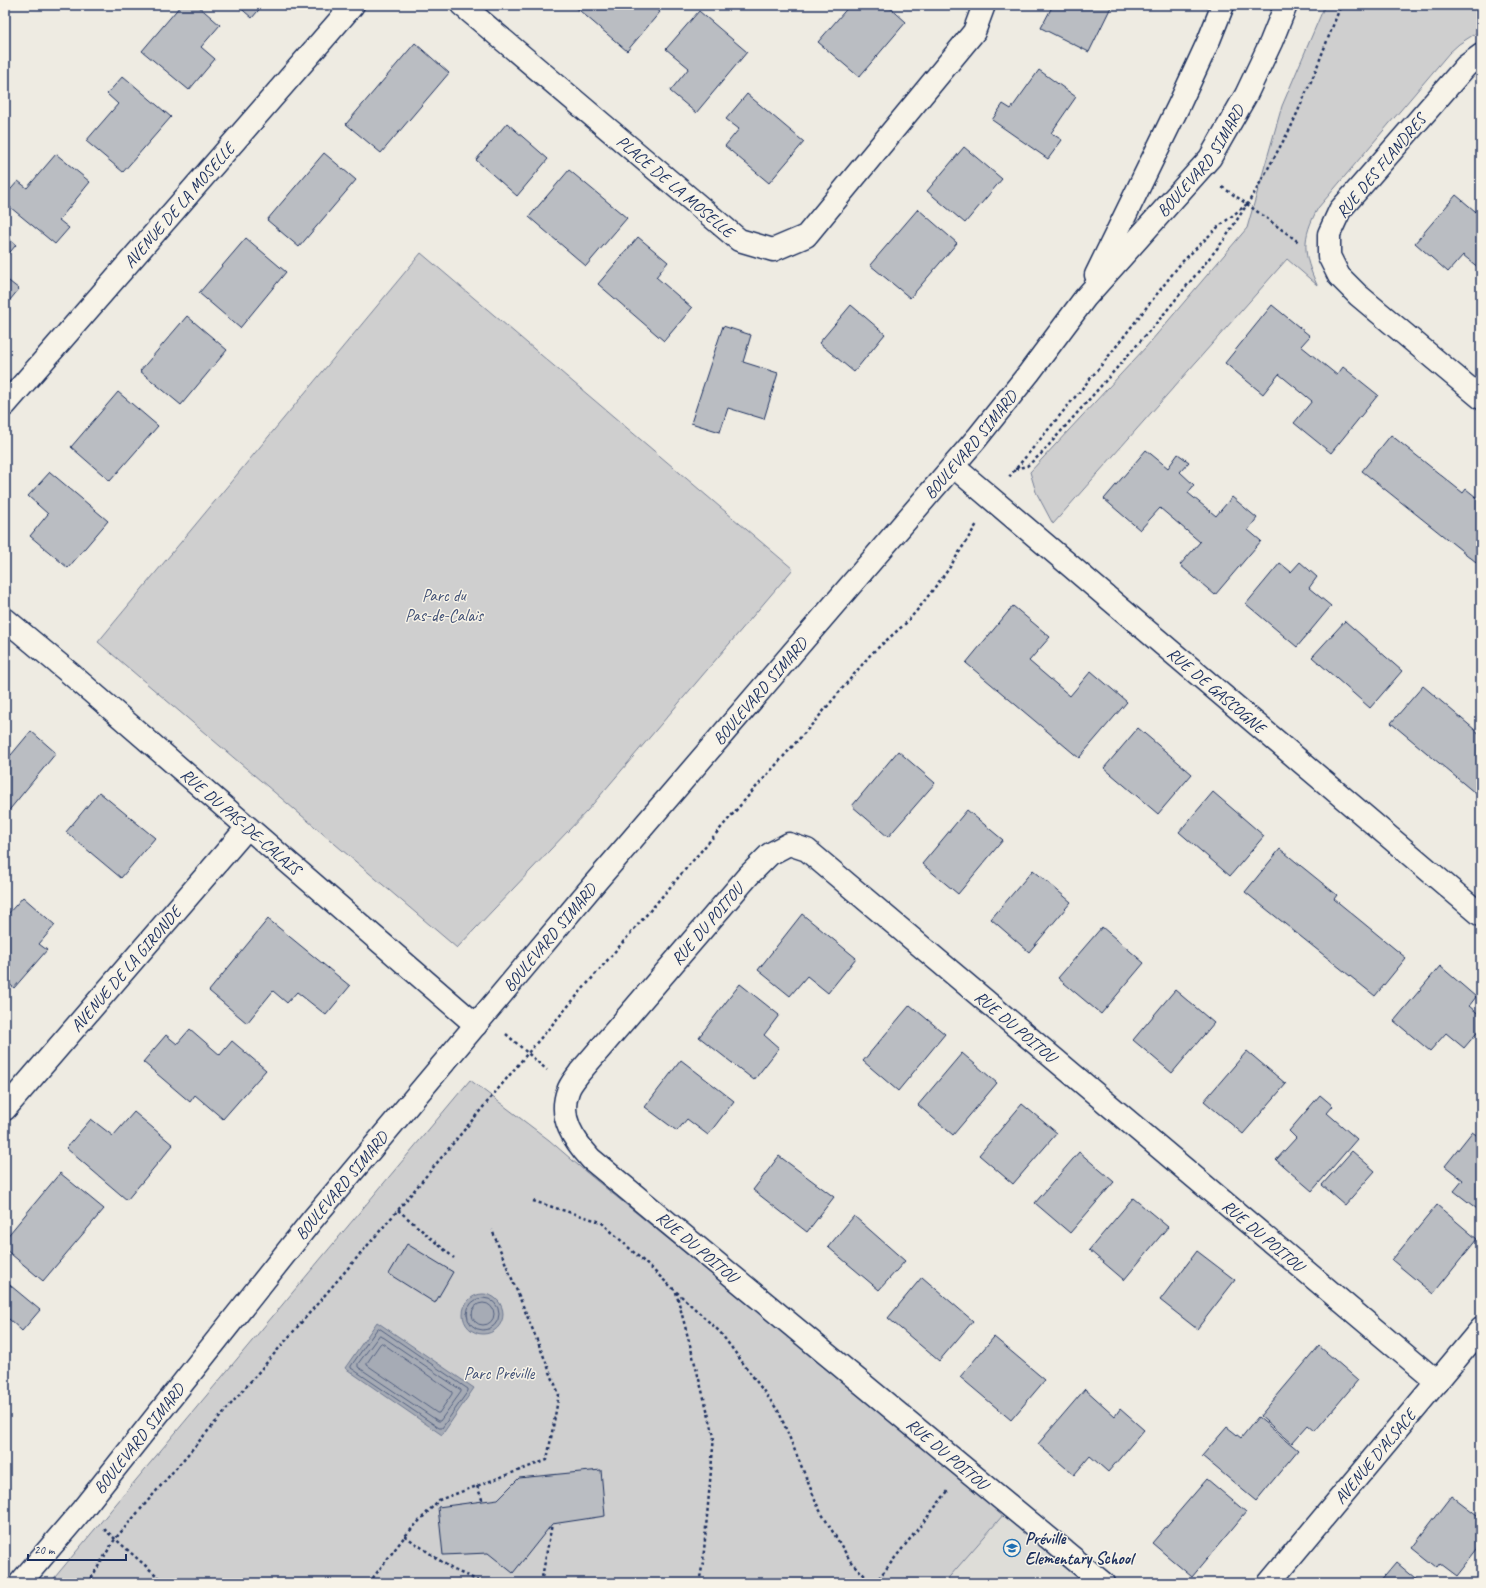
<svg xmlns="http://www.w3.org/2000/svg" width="1486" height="1588" font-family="Caveat,sans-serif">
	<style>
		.built { fill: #deddd8 }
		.green { fill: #cfcfcf; stroke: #757f96 }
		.water { fill: #a6abb5; stroke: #6e7992 }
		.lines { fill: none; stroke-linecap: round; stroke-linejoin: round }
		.shore { stroke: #536181; stroke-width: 1 }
		.building { fill: #babdc2; stroke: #1b2f5e }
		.minor-casing { stroke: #1b2f5e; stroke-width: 25 }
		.major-casing { stroke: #1b2f5e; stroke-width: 25 }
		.path { stroke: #1b2f5e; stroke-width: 2.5; stroke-dasharray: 3 3; stroke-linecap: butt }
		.minor { stroke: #f7f3e8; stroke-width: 22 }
		.major { stroke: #f7f3e8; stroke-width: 22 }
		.labels { text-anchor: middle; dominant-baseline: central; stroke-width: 3; stroke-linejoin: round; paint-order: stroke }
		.street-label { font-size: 17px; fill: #1b2f5e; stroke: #f7f3e8 }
		.park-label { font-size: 17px; fill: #3f4f75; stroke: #f7f3e8 }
		.poi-label { font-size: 17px; font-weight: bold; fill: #1b2f5e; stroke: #f7f3e8; text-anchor: start }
	</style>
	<rect width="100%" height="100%" fill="#eeebe2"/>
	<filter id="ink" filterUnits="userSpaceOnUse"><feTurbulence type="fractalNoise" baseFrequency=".025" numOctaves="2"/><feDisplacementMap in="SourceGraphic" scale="8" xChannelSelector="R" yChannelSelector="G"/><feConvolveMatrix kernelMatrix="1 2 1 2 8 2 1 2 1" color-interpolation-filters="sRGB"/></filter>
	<g filter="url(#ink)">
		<path class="built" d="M 1004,1514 L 1095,1583 L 944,1583 Z"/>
		<path class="green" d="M 1325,5 L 1481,5 L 1481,30 L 1459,44 L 1449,53 L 1318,208 C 1301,239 1303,254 1317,285 L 1287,259 L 1053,524 L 1036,492 L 1030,472 L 1146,347 L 1247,228 L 1282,106 Z
			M 421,253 L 793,569 L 587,811 L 457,948 L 98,642 Z
			M 470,1080 L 549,1140 L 586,1172 L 959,1476 L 1004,1514 L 944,1583 L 50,1583 Z"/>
		<path class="water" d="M463 1314a20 20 0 1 1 40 0a20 20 0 1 1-40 0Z
			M 377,1322 L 474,1388 L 442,1435 L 345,1368 Z"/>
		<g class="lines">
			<path class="shore" d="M467 1314a16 16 0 1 1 32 0a16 16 0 1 1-32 0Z
				M472 1314a11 11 0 1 1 22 0a11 11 0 1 1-22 0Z
				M 379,1328 L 468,1389 L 468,1391 L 442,1428 L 439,1428 L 351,1368 L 351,1366 L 377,1329 Z
				M 380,1335 L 461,1390 L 461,1392 L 440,1421 L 438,1421 L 358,1367 L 358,1364 Z
				M 382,1343 L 452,1392 L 452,1394 L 439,1413 L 437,1413 L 367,1365 L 367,1363 L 380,1344 Z"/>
		</g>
		<path class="building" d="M 181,5 L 197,5 L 220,25 L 201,47 L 215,59 L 189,90 L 142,51 Z
			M 237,5 L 263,5 L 252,18 Z
			M 573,5 L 652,5 L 660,12 L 627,51 Z
			M 850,5 L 887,5 L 906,22 L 859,77 L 818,42 Z
			M 1053,5 L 1112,5 L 1089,52 L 1041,28 Z
			M 699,11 L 747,52 L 696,113 L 670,91 L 689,68 L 666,49 Z
			M 415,43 L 449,73 L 381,153 L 346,124 Z
			M 1039,70 L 1076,97 L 1051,133 L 1062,140 L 1048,159 L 992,120 L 1003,104 L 1011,109 Z
			M 123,76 L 171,117 L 123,172 L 86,141 L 118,104 L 107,94 Z
			M 747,94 L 804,142 L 769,183 L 725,146 L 739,129 L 726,119 Z
			M 507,123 L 548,159 L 517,196 L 476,160 Z
			M 964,147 L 1002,179 L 965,223 L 927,191 Z
			M 324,153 L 356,180 L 299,247 L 267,220 Z
			M 56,154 L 90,182 L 59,220 L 69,228 L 55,244 L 5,203 L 5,196 L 18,181 L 27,188 Z
			M 569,170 L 627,218 L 586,266 L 529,217 Z
			M 1456,195 L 1481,216 L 1480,269 L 1463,255 L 1448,272 L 1415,243 Z
			M 918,209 L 957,243 L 910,298 L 870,265 Z
			M 5,236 L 16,245 L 5,258 Z
			M 638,237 L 668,262 L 656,277 L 692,308 L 664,341 L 598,284 Z
			M 246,238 L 286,272 L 240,328 L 199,293 Z
			M 5,278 L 19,289 L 5,306 Z
			M 851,305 L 885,334 L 854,372 L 819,343 Z
			M 1272,305 L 1310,336 L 1301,346 L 1337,375 L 1343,367 L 1378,395 L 1331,453 L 1294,423 L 1312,401 L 1279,374 L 1263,394 L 1225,363 Z
			M 187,316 L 227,350 L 181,405 L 140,371 Z
			M 723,326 L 751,335 L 743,362 L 778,373 L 764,419 L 728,408 L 720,432 L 691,423 Z
			M 118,392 L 158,426 L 110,481 L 71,447 Z
			M 1391,435 L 1463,493 L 1466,489 L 1481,501 L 1481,566 L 1362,471 Z
			M 1146,450 L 1168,468 L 1178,454 L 1189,462 L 1180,472 L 1194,485 L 1188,493 L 1216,516 L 1232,497 L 1257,518 L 1248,530 L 1261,541 L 1215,595 L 1180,565 L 1200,542 L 1160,508 L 1140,530 L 1104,499 Z
			M 50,472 L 108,521 L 68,568 L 30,536 L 48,514 L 28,496 Z
			M 1300,562 L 1317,577 L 1309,588 L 1331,606 L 1297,647 L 1246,604 L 1280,563 L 1291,572 Z
			M 1013,606 L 1050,637 L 1029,661 L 1070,696 L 1091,671 L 1127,702 L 1079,758 L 966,663 Z
			M 1345,621 L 1402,671 L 1370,708 L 1312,657 Z
			M 1423,686 L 1481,735 L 1481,798 L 1391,723 Z
			M 1138,728 L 1192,774 L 1158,814 L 1104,768 Z
			M 31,731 L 56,753 L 6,814 L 5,751 L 11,755 Z
			M 898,751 L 935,783 L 888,837 L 852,806 Z
			M 99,792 L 155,838 L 121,878 L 66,832 Z
			M 1213,792 L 1264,836 L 1230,876 L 1179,832 Z
			M 967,810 L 1003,840 L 958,894 L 922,864 Z
			M 1280,849 L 1337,895 L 1334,899 L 1406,958 L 1375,996 L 1245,892 Z
			M 1033,870 L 1071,902 L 1029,952 L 991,919 Z
			M 23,897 L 55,925 L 39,944 L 47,950 L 14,988 L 5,980 L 5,913 L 7,915 Z
			M 802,914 L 856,958 L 828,993 L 807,976 L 790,996 L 758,970 Z
			M 268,919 L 350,986 L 326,1015 L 297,992 L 287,1003 L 273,991 L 247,1023 L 209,991 Z
			M 1102,927 L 1144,963 L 1101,1014 L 1058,978 Z
			M 1440,966 L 1476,997 L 1469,1006 L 1481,1016 L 1481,1028 L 1464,1048 L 1446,1033 L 1430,1051 L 1394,1021 Z
			M 740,984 L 779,1015 L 764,1035 L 779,1048 L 754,1080 L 699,1037 Z
			M 1175,990 L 1214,1023 L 1172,1073 L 1133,1040 Z
			M 910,1005 L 945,1034 L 898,1091 L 863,1061 Z
			M 190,1029 L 220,1055 L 232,1041 L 266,1070 L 223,1119 L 195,1095 L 190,1102 L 143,1062 L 166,1035 L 177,1044 Z
			M 1247,1051 L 1286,1084 L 1243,1134 L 1204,1101 Z
			M 962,1053 L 997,1083 L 953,1135 L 918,1105 Z
			M 681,1060 L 734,1101 L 708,1135 L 687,1119 L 677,1131 L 645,1107 Z
			M 1320,1095 L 1333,1106 L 1327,1113 L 1357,1139 L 1312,1191 L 1276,1160 L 1296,1138 L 1289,1131 Z
			M 1022,1104 L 1057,1133 L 1013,1184 L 979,1155 Z
			M 134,1112 L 173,1145 L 127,1200 L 66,1148 L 91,1119 L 113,1136 Z
			M 1472,1132 L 1481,1138 L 1481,1212 L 1454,1191 L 1463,1180 L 1445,1166 Z
			M 1352,1151 L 1375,1171 L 1345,1205 L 1322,1185 Z
			M 1079,1152 L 1114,1182 L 1070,1233 L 1035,1203 Z
			M 779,1156 L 834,1197 L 807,1232 L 753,1190 Z
			M 60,1173 L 104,1209 L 43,1281 L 5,1249 L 5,1239 Z
			M 1133,1198 L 1168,1227 L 1124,1280 L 1089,1250 Z
			M 1437,1205 L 1477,1239 L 1433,1294 L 1392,1260 Z
			M 854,1216 L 905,1261 L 879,1290 L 828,1247 Z
			M 407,1244 L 453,1272 L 435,1303 L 389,1274 Z
			M 1197,1251 L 1235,1280 L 1197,1329 L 1160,1300 Z
			M 922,1277 L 973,1321 L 939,1361 L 888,1318 Z
			M 5,1281 L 40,1310 L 22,1331 L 9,1319 L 5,1324 Z
			M 994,1337 L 1045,1380 L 1011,1420 L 960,1377 Z
			M 1319,1346 L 1358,1380 L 1315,1431 L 1308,1425 L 1292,1443 L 1260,1416 Z
			M 1085,1389 L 1115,1416 L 1120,1409 L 1144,1430 L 1108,1472 L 1090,1456 L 1074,1475 L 1038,1444 Z
			M 1258,1417 L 1298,1450 L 1256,1501 L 1202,1456 L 1227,1427 L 1241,1438 Z
			M 601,1470 L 605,1516 L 552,1524 L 513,1573 L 488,1553 L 443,1555 L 438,1507 L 498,1499 L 519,1478 Z
			M 1207,1479 L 1246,1512 L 1192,1577 L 1152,1543 Z
			M 1452,1496 L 1481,1518 L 1481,1544 L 1456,1576 L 1440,1564 L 1437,1568 L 1412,1548 Z
			M 1397,1562 L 1422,1583 L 1379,1583 Z"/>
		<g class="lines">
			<g class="minor-casing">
				<g id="minor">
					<path id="s1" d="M 462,5 L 739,240 L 773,250 L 806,236 L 974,32 L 984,5"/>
					<path d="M 1481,55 L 1466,66 L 1340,210 L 1329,234 L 1329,256 L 1339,276 L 1358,295 L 1481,398"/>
					<path id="s2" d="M 5,405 L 353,5"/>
					<path id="s3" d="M 953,466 L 1481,915"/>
					<path id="s4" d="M 5,619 L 72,675 L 476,1025"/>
					<path id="s5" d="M 5,1109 L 247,828"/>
					<path id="s6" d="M 1103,1583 L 591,1159 C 574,1140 558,1118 568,1091 C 570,1084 576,1078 580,1072 L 748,876 L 770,854 L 789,844 L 807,850 L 1437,1382"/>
					<path id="s7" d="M 1269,1583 L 1481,1329"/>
				</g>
			</g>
			<g class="major-casing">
				<g id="major">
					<path d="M 1096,275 L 1179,105 L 1209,40 L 1223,5"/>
					<path id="s8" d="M 20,1583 L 82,1510 L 312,1220 L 594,884 L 977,438 L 1029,373 L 1085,298 L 1210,158 L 1246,95 L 1271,42 L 1286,5"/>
				</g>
			</g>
			<path class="path" d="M 1222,187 L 1247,204 L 1300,243
				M 1015,469 L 1027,466 L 1041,454 L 1159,320 L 1224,240 L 1255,192 L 1291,127 L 1315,72 L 1341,5
				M 1009,477 L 1104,362 L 1181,263 L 1217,228 L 1247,204
				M 506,1034 L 547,1070
				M 533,1201 L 601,1222 L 720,1332 L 779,1412 L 819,1509 L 851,1562 L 872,1583
				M 398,1210 L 454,1258
				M 676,1292 L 714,1436 L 703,1562 L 699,1583
				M 477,1486 L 483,1502
				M 104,1529 L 165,1583
				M 405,1536 L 452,1569 L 483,1583
				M 88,1583 L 115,1539 L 398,1210 L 527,1054 L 750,794 L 816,720 L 871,654 L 906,623 L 919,608 L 948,570 L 977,524
				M 369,1583 L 405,1536 L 439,1500 L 547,1460 L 559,1394 L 492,1230
				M 541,1583 L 552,1524
				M 875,1583 L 948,1491"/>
			<use href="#minor" class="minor"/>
			<use href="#major" class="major"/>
		</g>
	</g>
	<defs>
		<g id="school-ring" transform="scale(0.9)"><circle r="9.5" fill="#f7f3e8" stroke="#1f6fb2" stroke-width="1.5"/><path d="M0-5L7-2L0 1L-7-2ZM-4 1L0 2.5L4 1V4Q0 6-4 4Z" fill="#1f6fb2"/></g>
	</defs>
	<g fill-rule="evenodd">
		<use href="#school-ring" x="1012" y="1548"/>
	</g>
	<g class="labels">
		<g class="street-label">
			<text stroke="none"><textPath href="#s8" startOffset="1849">BOULEVARD SIMARD</textPath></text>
			<text transform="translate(1381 166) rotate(-50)">RUE DES FLANDRES</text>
			<text stroke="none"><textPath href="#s1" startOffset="280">PLACE DE LA MOSELLE</textPath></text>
			<text stroke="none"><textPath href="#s2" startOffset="265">AVENUE DE LA MOSELLE</textPath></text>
			<text stroke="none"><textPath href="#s8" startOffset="1483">BOULEVARD SIMARD</textPath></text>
			<text stroke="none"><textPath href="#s8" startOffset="1159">BOULEVARD SIMARD</textPath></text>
			<text stroke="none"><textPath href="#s3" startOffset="346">RUE DE GASCOGNE</textPath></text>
			<text stroke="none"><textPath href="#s4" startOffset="311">RUE DU PAS-DE-CALAIS</textPath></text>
			<text stroke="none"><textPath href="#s6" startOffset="958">RUE DU POITOU</textPath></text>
			<text stroke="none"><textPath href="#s8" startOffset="835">BOULEVARD SIMARD</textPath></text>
			<text stroke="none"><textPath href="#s5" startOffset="185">AVENUE DE LA GIRONDE</textPath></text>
			<text stroke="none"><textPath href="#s6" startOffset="1366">RUE DU POITOU</textPath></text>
			<text stroke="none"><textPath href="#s8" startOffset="511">BOULEVARD SIMARD</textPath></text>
			<text stroke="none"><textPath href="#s6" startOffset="1690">RUE DU POITOU</textPath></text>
			<text transform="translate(697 1247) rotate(40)">RUE DU POITOU</text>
			<text stroke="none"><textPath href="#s8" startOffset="187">BOULEVARD SIMARD</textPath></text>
			<text transform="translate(947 1454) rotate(40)">RUE DU POITOU</text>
			<text stroke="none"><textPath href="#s7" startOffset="165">AVENUE D'ALSACE</textPath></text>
		</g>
		<g class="park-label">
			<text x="444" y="595">Parc du<tspan x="444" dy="20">Pas-de-Calais</tspan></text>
			<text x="499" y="1373">Parc Préville</text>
		</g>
		<g class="poi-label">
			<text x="1025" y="1538">Préville<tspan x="1025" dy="20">Elementary School</tspan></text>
		</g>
	</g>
	<rect width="1486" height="1588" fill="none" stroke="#f7f3e8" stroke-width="20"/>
	<rect x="10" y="10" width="1466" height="1568" fill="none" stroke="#1b2f5e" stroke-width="1.5" filter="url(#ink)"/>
	<path d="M28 1554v6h98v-6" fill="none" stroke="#1b2f5e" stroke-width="2"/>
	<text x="34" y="1554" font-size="12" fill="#1b2f5e" stroke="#f7f3e8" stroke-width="3" paint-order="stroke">20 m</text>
</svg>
